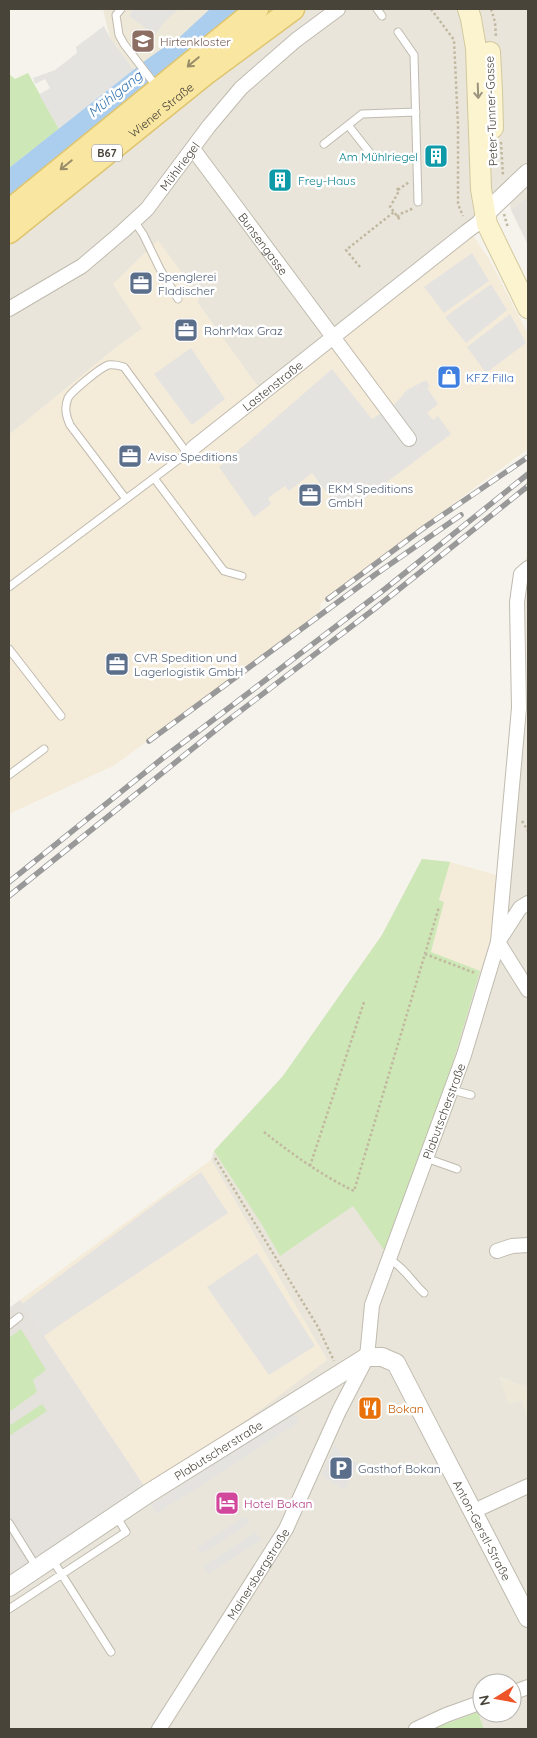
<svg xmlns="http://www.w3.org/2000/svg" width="537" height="1738" font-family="Quicksand,sans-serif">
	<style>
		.residential { fill: #e9e5da; fill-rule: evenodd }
		.commercial { fill: #f5ebd9 }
		.industrial { fill: #e5e2dd }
		.education { fill: #ede8d7 }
		.green { fill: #cee7b7 }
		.parking { fill: #e4e3e0 }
		.water { fill: #acceee }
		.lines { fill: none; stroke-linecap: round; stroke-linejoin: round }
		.service-casing { stroke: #c0bbaf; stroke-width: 9 }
		.minor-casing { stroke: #c0bbaf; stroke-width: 16 }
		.tertiary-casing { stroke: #c0bbaf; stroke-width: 20 }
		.secondary-casing { stroke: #d2c89e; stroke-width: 22 }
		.primary-casing { stroke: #dfc570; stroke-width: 25 }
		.path { stroke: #c1b8a0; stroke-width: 2.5; stroke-dasharray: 2.5 2.5; stroke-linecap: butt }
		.service { stroke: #fff; stroke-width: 7 }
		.minor { stroke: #fff; stroke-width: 14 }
		.tertiary { stroke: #fff; stroke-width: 18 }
		.secondary { stroke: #fcf4cf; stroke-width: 20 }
		.primary { stroke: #f9e6a1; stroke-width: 22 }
		.rail-casing { stroke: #999; stroke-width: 5.5 }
		.rail { stroke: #fff; stroke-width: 4; stroke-dasharray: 11; stroke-linecap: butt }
		.oneway { stroke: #988d68 }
		.oneway2 { stroke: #9a937d }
		.labels { text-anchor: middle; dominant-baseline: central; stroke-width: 5; stroke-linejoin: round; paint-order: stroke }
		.shield { fill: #fff; stroke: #807c75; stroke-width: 1 }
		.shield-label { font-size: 11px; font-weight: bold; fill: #49443a }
		.education-label { font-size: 12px; fill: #785e54; stroke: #fff; text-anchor: start }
		.street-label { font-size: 12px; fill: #49443a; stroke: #fff }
		.culture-label { font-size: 12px; fill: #0d838f; stroke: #fff; text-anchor: end }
		.service-label { font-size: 12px; fill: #4e5e75; stroke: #fff; text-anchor: start }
		.shop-label { font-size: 12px; fill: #366cbe; stroke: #fff; text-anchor: start }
		.food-label { font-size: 12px; fill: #c56008; stroke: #fff; text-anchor: start }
		.hotel-label { font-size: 12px; fill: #b23c85; stroke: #fff; text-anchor: start }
		.water-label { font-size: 14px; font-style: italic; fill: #3775b1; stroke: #fff }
	</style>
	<rect width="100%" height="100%" fill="#f5f3ec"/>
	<path class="residential" d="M 210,9 L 528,9 L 528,196 L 511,210 L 507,193 L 263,394 L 197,302 L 199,297 L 142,329 L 118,346 L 9,435 L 9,168 L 178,37 Z
		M 528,555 L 528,1388 L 500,1377 L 509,1404 L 522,1400 L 528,1419 L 528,1729 L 484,1729 L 478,1712 L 432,1729 L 9,1729 L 9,1586 L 327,1360 L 211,1160 L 214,1151 L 283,1076 L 382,935 L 422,859 L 450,862 L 439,900 L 431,952 L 480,970 L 493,931 L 512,747 L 514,583 ZM 482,1683 L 512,1683 L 512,1713 L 482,1713 Z"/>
	<path class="commercial" d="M 468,228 L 489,259 L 528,334 L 528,449 L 485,480 L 321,603 L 320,611 L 297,630 L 115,765 L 9,814 L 9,435 L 118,346 L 142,329 L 113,284 L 158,240 L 199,297 L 197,302 L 261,391 Z
		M 450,862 L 500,876 L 493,931 L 480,971 L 431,952 L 444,902 L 439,900 Z
		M 211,1160 L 327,1360 L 149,1493 L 20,1300 Z"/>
	<path class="industrial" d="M 528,196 L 528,245 L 511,210 Z
		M 20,1300 L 149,1493 L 9,1586 L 9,1308 Z"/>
	<path class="education" d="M 103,9 L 210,9 L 170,46 L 167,45 L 134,70 L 110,38 Z
		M 499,1377 L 528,1388 L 528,1419 L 522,1400 L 509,1404 Z"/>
	<path class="green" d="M 28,73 L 59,129 L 9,168 L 9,74 L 15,79 Z
		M 422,859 L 450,862 L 439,900 L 444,902 L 431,952 L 480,971 L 451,1069 L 425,1144 L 384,1250 L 353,1206 L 280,1256 L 261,1223 L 214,1151 L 283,1076 L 382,935 Z
		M 21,1329 L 46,1370 L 33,1380 L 37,1392 L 9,1412 L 9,1338 Z
		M 42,1404 L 47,1411 L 9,1436 L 9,1426 Z
		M 478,1712 L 484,1729 L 432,1729 Z"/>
	<path class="parking" d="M 133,9 L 179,9 L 166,20 L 155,35 L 129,16 Z
		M 104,26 L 110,38 L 134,70 L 59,129 L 40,96 L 40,94 L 50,88 L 45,79 L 35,84 L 33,78 L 55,70 L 77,53 L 76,47 Z
		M 472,253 L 489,281 L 444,313 L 424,287 Z
		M 491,284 L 507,310 L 466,343 L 445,317 Z
		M 510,314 L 526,343 L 486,373 L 467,347 Z
		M 191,348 L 225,399 L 192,425 L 154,374 Z
		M 332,369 L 372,419 L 395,404 L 407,390 L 426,380 L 430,386 L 427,388 L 438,404 L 427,413 L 433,420 L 438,416 L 451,434 L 359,503 L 355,499 L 343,508 L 335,497 L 330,497 L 312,473 L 289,491 L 285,486 L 268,498 L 271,504 L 254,517 L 219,467 Z
		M 201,1172 L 228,1213 L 61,1324 L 43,1337 L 22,1304 L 163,1198 Z
		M 257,1253 L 315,1346 L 269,1375 L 207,1287 Z
		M 293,1412 L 299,1422 L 156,1514 L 151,1505 Z
		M 335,1444 L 343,1456 L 358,1464 L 344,1490 L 321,1475 Z
		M 246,1516 L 250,1523 L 201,1554 L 197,1548 Z
		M 256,1532 L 261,1540 L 208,1574 L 203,1566 Z"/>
	<path class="water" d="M 210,9 L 242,9 L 158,74 L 9,199 L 9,168 L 146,60 L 167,45 L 170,46 Z"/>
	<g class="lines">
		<g class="service-casing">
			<path id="service" d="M 121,9 L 116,15 L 119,35 L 124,44 L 157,87
				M 377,9 L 382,16
				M 398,32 L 414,55 L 418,202
				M 348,125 L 370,153
				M 324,144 L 362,114 L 416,112
				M 134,221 L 143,234 L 160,269 L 178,299
				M 154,478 L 224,571 L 242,576
				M 126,499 L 70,425 C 66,416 64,408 68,398 C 72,391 100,368 108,365 C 114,364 118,365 124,367 L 187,453
				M 9,587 L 190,451
				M 9,649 L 61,716
				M 9,775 L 44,749
				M 452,1090 L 471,1095
				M 426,1158 L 457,1169
				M 389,1259 C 404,1267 412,1282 424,1293
				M 9,1325 L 19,1317
				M 9,1523 L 37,1568
				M 52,1559 L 111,1652
				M 9,1609 L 126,1532 L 116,1516"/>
		</g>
		<g class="minor-casing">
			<g id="minor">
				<path id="s1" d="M 193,149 L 409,439"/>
				<path id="s2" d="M 9,309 L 82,266 L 122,232 L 147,209 L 209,126 L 241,88 L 296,40 L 338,9"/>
				<path id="s3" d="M 193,448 L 466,232 L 478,223 L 486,213"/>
				<path d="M 528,903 L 520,908 L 498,942 L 528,990"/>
				<path d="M 497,1251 L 512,1246 L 528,1245"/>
				<path d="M 474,1511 L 528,1486"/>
				<path d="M 512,1693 L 528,1687"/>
				<path id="s4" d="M 159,1729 L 286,1529 L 339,1411 L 367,1357 L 372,1305 L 464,1055 L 498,942 L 519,708 L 517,602 L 521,574 L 528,568"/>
				<path d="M 416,1729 L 446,1715 L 482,1702"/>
			</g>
		</g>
		<g class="tertiary-casing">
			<g id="tertiary">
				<path d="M 486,213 L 528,173"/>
				<path id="s5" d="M 9,1587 L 149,1493 L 367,1357 L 382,1357 L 396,1363 L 528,1618"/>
			</g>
		</g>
		<g class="secondary-casing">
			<path id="secondary" d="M 468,9 L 471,19 L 476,48 L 481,189 L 487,224 L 528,308
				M 490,52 L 492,91 L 493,128"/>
		</g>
		<g class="primary-casing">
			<g id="primary">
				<path d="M 9,211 L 257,9"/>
				<path id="s6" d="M 9,232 L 205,74 L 293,9"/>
			</g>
		</g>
		<path class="path" d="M 431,9 L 454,40 L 458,125 L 458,204 L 463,216
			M 491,9 L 495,22 L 496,37
			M 501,142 L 503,176
			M 397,188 L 399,191 L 390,207 L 401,221
			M 398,190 L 409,182
			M 504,214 L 508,228
			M 397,217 C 403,211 408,212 413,208
			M 360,267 L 346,250 L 394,212
			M 522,821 L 528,831
			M 425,954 L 475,973
			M 264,1132 C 292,1154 321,1175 354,1191 L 439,907
			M 215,1158 L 318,1327 L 334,1361
			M 310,1166 L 364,1002"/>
		<use href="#service" class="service"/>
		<use href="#minor" class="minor"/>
		<use href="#tertiary" class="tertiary"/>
		<use href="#secondary" class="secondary"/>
		<use href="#primary" class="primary"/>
		<g class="rail-casing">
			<path id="rail" d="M 328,599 L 425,527 L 528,457
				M 149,741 L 376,574 L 461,515
				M 9,882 L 163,758 L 385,589 L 528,474
				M 9,896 L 222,725 L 373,610 L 528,486"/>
		</g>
		<use href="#rail" class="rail"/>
	</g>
	<defs><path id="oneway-shaft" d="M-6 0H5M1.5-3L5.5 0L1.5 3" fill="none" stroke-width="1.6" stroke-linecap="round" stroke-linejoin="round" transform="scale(1.25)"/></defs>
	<g class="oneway">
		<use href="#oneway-shaft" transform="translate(193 62) rotate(140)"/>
		<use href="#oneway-shaft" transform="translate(66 165) rotate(141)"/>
	</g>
	<use class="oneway2" href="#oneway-shaft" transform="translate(478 91) rotate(88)"/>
	<defs>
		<g id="school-square" transform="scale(1.25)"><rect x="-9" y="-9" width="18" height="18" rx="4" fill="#8d6e63" stroke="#fff"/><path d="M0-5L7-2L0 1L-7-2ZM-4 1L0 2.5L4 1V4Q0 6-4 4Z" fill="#fff"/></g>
		<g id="building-square" transform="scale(1.25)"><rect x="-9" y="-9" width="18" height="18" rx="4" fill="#0f9aa8" stroke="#fff"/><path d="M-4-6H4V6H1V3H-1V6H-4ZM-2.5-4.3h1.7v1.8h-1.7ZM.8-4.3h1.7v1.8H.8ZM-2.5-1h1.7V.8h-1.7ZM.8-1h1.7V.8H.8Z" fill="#fff"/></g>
		<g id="office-square" transform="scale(1.25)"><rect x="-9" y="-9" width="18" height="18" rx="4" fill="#5c6f8a" stroke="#fff"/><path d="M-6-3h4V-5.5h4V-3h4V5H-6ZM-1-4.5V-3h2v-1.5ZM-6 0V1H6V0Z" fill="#fff"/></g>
		<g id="shop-square" transform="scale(1.25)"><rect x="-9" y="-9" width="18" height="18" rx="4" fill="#3f7fe0" stroke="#fff"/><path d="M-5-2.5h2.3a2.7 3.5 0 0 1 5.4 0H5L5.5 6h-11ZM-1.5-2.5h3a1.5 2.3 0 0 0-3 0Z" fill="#fff"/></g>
		<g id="restaurant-square" transform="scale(1.25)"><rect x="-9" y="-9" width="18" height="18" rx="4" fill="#e8710a" stroke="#fff"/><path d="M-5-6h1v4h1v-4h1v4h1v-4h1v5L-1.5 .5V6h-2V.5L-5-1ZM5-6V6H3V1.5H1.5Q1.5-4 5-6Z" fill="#fff"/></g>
		<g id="parking-square" transform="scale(1.25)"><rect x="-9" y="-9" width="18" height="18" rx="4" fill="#5c6f8a" stroke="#fff"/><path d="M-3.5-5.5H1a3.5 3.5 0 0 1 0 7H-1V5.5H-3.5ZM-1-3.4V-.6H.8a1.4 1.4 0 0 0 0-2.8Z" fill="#fff"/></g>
		<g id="hotel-square" transform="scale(1.25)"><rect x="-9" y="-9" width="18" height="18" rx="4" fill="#d1479c" stroke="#fff"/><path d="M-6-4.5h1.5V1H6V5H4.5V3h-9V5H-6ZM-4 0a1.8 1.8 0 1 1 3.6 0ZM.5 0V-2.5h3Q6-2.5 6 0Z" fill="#fff"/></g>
	</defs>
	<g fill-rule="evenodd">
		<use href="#school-square" x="143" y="41"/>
		<use href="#building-square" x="436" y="156"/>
		<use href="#building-square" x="280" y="180"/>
		<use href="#office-square" x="141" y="283"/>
		<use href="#office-square" x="186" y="330"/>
		<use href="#shop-square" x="449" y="377"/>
		<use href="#office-square" x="130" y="456"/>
		<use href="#office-square" x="310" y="495"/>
		<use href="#office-square" x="117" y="664"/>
		<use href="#restaurant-square" x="370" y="1408"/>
		<use href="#parking-square" x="341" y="1468"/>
		<use href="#hotel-square" x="227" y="1503"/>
	</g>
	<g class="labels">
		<rect class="shield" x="92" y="144.5" width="30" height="17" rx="4"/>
		<g class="shield-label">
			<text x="107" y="153">B67</text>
		</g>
		<g class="education-label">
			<text x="160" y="41">Hirtenkloster</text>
		</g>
		<g class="street-label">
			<text stroke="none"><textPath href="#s6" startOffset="195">Wiener Straße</textPath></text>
			<text transform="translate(491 111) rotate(-92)">Peter-Tunner-Gasse</text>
			<text stroke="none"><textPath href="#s2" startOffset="225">Mühlriegel</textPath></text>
			<text stroke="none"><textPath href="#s1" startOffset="118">Bunsengasse</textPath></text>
			<text stroke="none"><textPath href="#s3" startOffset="101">Lastenstraße</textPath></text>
			<text stroke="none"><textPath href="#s4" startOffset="686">Plabutscherstraße</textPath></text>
			<text stroke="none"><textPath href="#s5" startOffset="250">Plabutscherstraße</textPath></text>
			<text stroke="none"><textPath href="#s5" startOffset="644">Anton-Gerstl-Straße</textPath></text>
			<text stroke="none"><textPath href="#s4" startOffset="184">Mainersbergstraße</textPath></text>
		</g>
		<g class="culture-label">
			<text x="418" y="156">Am Mühlriegel</text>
			<text x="298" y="180" text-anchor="start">Frey-Haus</text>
		</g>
		<g class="service-label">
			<text x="158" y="276">Spenglerei<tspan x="158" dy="14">Fladischer</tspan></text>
			<text x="204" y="330">RohrMax Graz</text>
			<text x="148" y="456">Aviso Speditions</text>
			<text x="328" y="488">EKM Speditions<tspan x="328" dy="14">GmbH</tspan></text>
			<text x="134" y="657">CVR Spedition und<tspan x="134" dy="14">Lagerlogistik GmbH</tspan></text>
			<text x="358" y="1468">Gasthof Bokan</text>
		</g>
		<g class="shop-label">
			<text x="466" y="377">KFZ Filla</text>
		</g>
		<g class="food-label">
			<text x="388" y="1408">Bokan</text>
		</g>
		<g class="hotel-label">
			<text x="244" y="1503">Hotel Bokan</text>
		</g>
		<g class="water-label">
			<text transform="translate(115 94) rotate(-39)">Mühlgang</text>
		</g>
	</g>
	<rect width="537" height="1738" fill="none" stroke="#49443a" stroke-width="20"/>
	<g transform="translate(497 1698) rotate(259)"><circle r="24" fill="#ffffff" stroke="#b6b4b0"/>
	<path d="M0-4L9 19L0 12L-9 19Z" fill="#ef5429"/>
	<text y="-8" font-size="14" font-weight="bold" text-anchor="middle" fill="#49443a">N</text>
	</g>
</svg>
